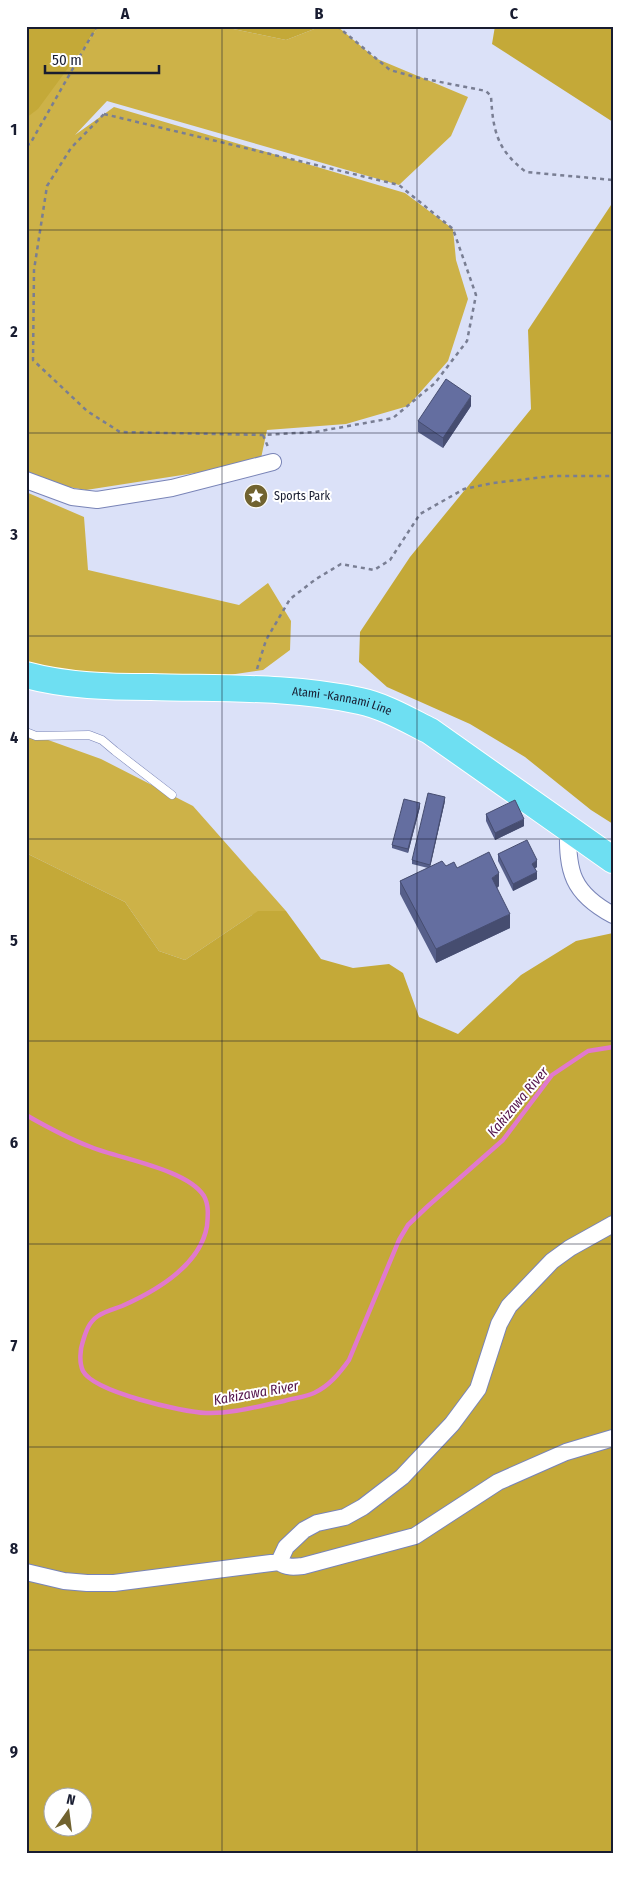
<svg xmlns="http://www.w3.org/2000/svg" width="639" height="1880" font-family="'Fira Sans Condensed',sans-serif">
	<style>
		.green { fill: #cdb248 }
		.forest { fill: #c4a938; fill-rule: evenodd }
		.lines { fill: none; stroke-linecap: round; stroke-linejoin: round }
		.stream { stroke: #e179cd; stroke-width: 4.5 }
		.service-casing { stroke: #7984b7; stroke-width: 9 }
		.minor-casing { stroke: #7984b7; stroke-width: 18 }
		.primary-casing { stroke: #fff; stroke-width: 28 }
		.path { stroke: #797e93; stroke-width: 2.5; stroke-dasharray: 4 4; stroke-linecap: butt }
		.service { stroke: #fff; stroke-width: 8 }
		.minor { stroke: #fff; stroke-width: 16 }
		.primary { stroke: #6edff2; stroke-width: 26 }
		.wall { fill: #565f8a }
		.shaded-wall { fill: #464d70 }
		.building { fill: #646ea0; stroke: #464d70 }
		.grid { fill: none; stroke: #181c30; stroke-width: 1; stroke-opacity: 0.55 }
		.labels { text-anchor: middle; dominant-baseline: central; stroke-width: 4; stroke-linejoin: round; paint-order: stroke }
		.poi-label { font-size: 12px; fill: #181c30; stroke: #fff; text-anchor: start }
		.street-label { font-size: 12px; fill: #181c30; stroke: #fff }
		.water-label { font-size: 14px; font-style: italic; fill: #53134a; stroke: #fff }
		.neatline { fill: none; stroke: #181c30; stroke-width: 2 }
		.grid-label { font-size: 16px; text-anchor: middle; font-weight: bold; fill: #181c30 }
	</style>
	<rect width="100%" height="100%" fill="#dbe1f8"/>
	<path class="green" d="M 99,26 L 219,26 L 286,40 L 322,26 L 337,26 L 375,58 L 468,97 L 451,136 L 399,185 L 107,101 L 75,135 L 114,107 L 405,193 L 453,229 L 456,260 L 468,299 L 448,361 L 408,406 L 346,424 L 267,430 L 260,463 L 86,490 L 40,482 L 26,472 L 26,101 L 88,41 Z
		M 26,492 L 84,517 L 88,570 L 239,605 L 268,583 L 291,621 L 290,650 L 263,670 L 208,678 L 38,669 L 26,664 Z
		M 26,732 L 101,759 L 193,806 L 286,911 L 252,915 L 185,960 L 159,951 L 125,902 L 26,853 Z"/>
	<path class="forest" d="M 26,26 L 99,26 L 38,109 L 26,118 Z
		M 219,26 L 322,26 L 286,40 Z
		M 495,26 L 613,26 L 613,122 L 492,44 Z
		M 613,202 L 613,824 L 591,810 L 525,757 L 470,724 L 387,687 L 359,662 L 360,632 L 410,557 L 531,409 L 528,330 Z
		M 26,853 L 125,902 L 159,951 L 185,960 L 258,911 L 286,911 L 321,959 L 353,968 L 389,964 L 403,973 L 419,1017 L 458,1034 L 521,975 L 576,941 L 613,933 L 613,1854 L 26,1854 ZM 52,1798 L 82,1798 L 82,1828 L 52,1828 Z"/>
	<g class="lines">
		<path class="stream" d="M 26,1115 C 47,1127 69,1139 91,1147 C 120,1159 187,1169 204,1196 C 209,1205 208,1216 207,1226 C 200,1266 156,1291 122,1306 C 114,1309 105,1311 98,1316 C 89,1322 86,1331 83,1341 C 80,1349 79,1363 83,1371 C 94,1392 182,1412 206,1413 C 232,1414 259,1406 284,1401 C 294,1398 305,1397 314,1393 C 329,1386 339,1374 349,1360 L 399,1240 L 408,1225 L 428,1206 L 503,1140 L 552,1075 L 588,1051 L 613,1047"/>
		<g class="service-casing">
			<path id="service" d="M 26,732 L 36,736 L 89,735 L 102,740 L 115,751 L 172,795"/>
		</g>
		<g class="minor-casing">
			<path id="minor" d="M 26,480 L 72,497 L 97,500 L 172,488 L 273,462
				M 568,827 C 567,872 572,893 613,915
				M 279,1562 L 286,1547 L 304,1530 L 317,1523 L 345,1517 L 363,1507 L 402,1477 L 452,1424 L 478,1389 L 499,1324 L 509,1306 L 552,1261 L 570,1248 L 613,1224
				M 26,1572 L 64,1581 L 87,1583 L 114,1583 L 279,1562 C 286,1568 295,1567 303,1566 L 415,1536 L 498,1482 L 566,1452 L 613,1438"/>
		</g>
		<g class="primary-casing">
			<g id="primary">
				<path id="s1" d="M 26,675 C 67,686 109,687 151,687 C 221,689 292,686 360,701 C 384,706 408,720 430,731 L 613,860"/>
			</g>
		</g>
		<path class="path" d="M 337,26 L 390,70 L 415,77 L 486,91 L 491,96 C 493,131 497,150 526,172 L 613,180
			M 104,114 L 399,185 L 453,229 L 476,295 L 467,341 L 435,383 L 393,418 L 315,432 L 263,435 L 120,432 L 87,411 L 33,360 L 34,270 L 47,186 L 71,148 Z
			M 26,145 L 30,144 L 97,26
			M 263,435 L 268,447
			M 257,669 L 266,640 L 290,599 L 316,579 L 341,564 L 374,570 L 390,560 L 420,514 L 464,489 L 493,483 L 553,476 L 613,476"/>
		<use href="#service" class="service"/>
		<use href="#minor" class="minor"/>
		<use href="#primary" class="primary"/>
	</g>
	<path class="wall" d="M 471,406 L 443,448 L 418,432 L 418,421 Z
		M 445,801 L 430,866 L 446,866 L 457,868 L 499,886 L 497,888 L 510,928 L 436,963 L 400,894 L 400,881 L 428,868 L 412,864 L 412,860 Z
		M 420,807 L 408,853 L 392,848 L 392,845 Z
		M 486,814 L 524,826 L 495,840 L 486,821 Z
		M 498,854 L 537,867 L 535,868 L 537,879 L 513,891 L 498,861 Z"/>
	<path class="shaded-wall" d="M 471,396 L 471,406 L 443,448 L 443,438 Z
		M 445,797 L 445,801 L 430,868 L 430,865 Z
		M 420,803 L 420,807 L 408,853 L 408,849 Z
		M 524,819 L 524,826 L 495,840 L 495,833 Z
		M 537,860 L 537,867 L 532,871 L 532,864 Z
		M 537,872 L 537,879 L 513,891 L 513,884 Z
		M 499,873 L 499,886 L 492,892 L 492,878 Z
		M 510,914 L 510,928 L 436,963 L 436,949 Z"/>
	<path class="building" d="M 446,379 L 471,396 L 443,438 L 418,421 Z
		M 428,793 L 445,797 L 430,865 L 412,860 Z
		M 404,799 L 420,803 L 408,849 L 392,845 Z
		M 515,800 L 524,819 L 495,833 L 486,814 Z
		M 527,840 L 537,860 L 532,864 L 537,872 L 513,884 L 498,854 Z
		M 489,852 L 499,873 L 492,878 L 510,914 L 436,949 L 400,881 L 442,861 L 446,866 L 454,862 L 457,868 Z"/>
	<path class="grid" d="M 222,26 L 222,1854M 417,26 L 417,1854M 26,230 L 613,230M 26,433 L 613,433M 26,636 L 613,636M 26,839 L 613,839M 26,1041 L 613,1041M 26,1244 L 613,1244M 26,1447 L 613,1447M 26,1650 L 613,1650"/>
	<defs>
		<g id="sight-disc" transform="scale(1.25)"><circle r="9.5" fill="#716330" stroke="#fff"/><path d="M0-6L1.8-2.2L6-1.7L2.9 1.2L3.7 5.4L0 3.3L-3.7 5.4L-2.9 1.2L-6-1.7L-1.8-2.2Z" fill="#fff"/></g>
	</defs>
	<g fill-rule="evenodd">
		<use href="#sight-disc" x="256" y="496"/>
	</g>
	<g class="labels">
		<g class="poi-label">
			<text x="274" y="496">Sports Park</text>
		</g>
		<g class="street-label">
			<text stroke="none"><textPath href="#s1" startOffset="318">Atami -Kannami Line</textPath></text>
		</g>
		<g class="water-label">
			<text transform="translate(518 1102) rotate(-50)">Kakizawa River</text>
			<text transform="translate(256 1393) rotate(-10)">Kakizawa River</text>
		</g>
	</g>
	<rect width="639" height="1880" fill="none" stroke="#ffffff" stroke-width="55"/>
	<g transform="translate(68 1812) rotate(14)"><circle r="24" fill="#ffffff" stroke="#a3a4ac"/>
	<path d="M0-4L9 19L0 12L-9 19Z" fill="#716330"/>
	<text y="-8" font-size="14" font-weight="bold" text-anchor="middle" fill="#181c30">N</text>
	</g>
	<path d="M45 65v8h114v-8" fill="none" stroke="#181c30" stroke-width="2.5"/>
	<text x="52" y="65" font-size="15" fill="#181c30" stroke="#ffffff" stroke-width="4" paint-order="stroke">50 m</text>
	<rect x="28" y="28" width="584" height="1824" class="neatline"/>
	<g class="grid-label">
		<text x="125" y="19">A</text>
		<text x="319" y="19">B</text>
		<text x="514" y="19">C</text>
		<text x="14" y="135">1</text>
		<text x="14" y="337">2</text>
		<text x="14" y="540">3</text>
		<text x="14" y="743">4</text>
		<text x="14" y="946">5</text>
		<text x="14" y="1148">6</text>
		<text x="14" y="1351">7</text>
		<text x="14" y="1554">8</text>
		<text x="14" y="1757">9</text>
	</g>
</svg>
